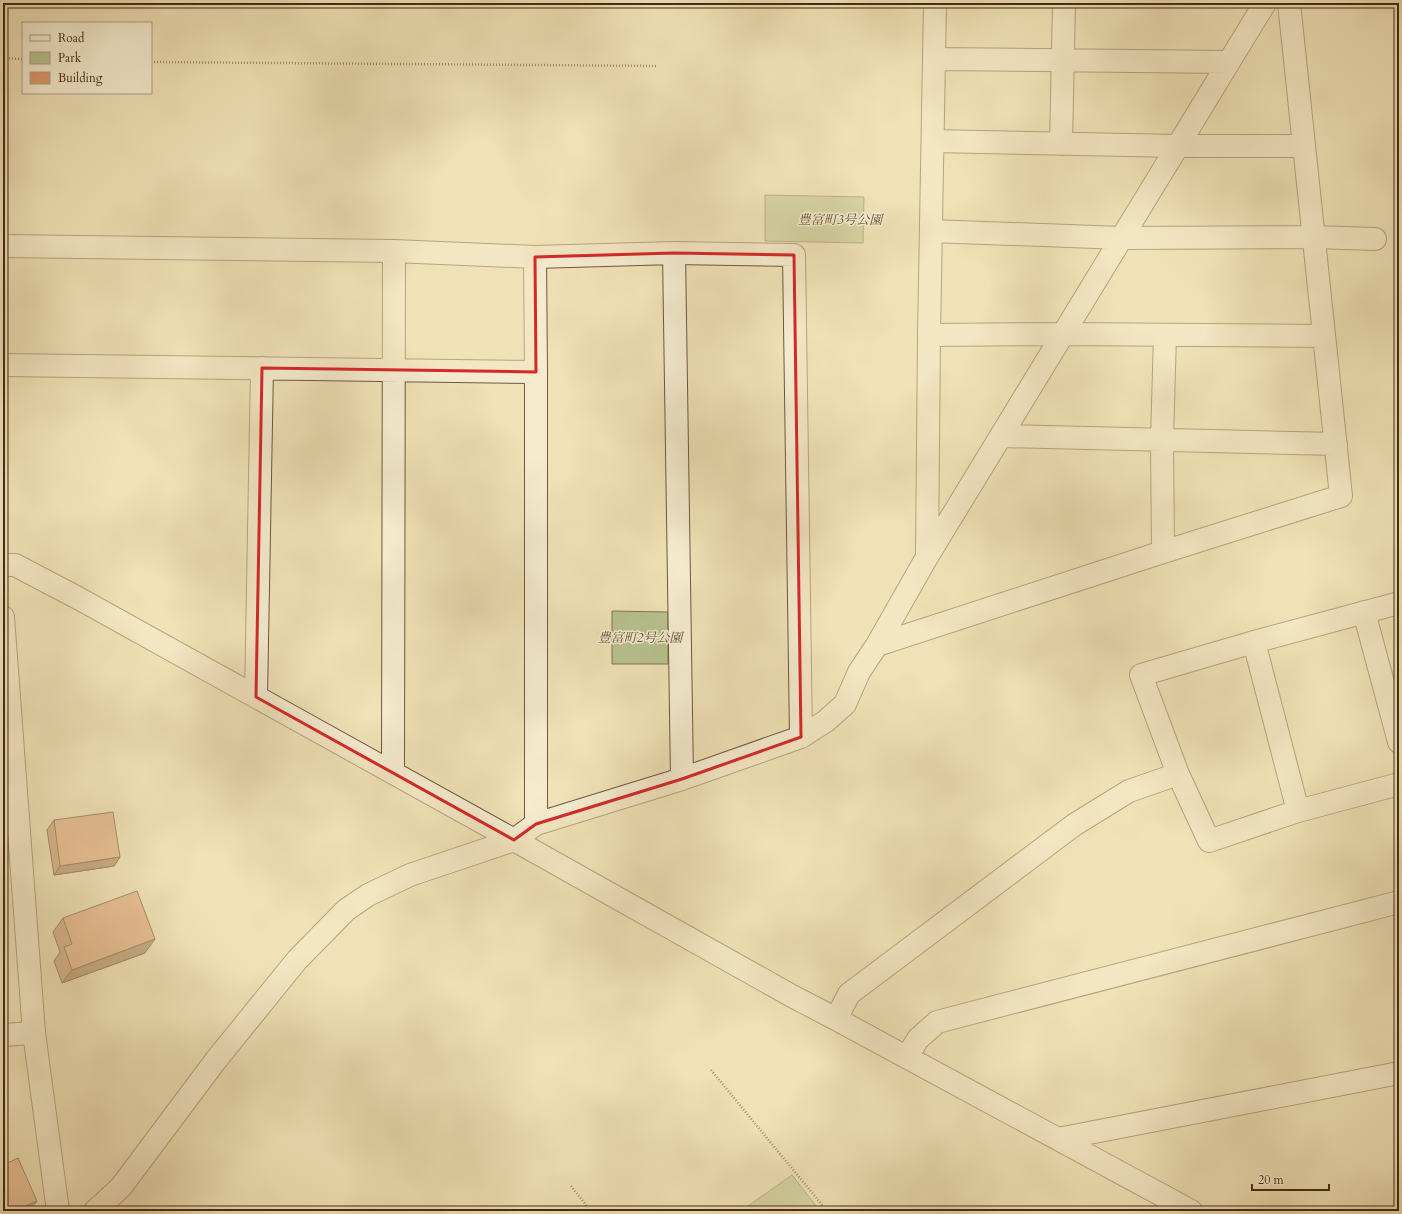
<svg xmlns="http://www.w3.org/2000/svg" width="1402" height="1214" font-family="Cardo,'Noto Serif JP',serif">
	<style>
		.green { fill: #b8c38f; stroke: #807653 }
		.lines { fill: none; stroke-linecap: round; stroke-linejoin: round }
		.minor-casing { stroke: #71573f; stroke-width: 24 }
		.tertiary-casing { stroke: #71573f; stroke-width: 24 }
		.path { stroke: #472917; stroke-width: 2.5; stroke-dasharray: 1 2; stroke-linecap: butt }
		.minor { stroke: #f5ecd0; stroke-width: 22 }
		.tertiary { stroke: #f5ecd0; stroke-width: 22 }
		.wall { fill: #be845c; stroke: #472917 }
		.shaded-wall { fill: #9b6c4b; stroke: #472917 }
		.building { fill: #dd9a6b; stroke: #472917 }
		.marked { fill: none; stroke: #d62828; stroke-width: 3; stroke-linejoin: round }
		.labels { text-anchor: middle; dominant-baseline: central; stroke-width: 3; stroke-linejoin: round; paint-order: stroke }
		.park-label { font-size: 13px; font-style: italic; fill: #635035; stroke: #f5ecd0 }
	</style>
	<rect width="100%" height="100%" fill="#f0e2b6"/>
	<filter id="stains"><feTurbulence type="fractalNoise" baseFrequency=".005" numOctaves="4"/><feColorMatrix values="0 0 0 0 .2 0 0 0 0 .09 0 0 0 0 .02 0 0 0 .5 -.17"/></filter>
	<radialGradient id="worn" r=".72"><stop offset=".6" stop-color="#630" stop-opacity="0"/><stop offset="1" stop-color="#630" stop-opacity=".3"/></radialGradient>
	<path class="green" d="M 765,195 L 864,197 L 863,243 L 765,241 Z
		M 612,611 L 668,612 L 668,664 L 612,664 Z
		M 792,1175 L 820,1211 L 741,1211 Z"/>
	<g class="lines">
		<g class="minor-casing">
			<path id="minor" d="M 934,59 L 1229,62
				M 933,141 L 1178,146 L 1304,146
				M 1061,144 L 1064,3
				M 931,231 L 1122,238 L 1314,237 L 1375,239
				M 3,246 L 394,251 L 535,257
				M 674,253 L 682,779
				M 929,335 L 1063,334 L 1324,336
				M 3,365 L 536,372
				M 1001,436 L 1336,444
				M 1163,552 L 1162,440 L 1165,335
				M 927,556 L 929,335 L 935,3
				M 3,565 L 15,565 L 78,598 L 514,840 L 792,996 L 836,1019 L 1191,1211
				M 1399,603 L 1254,642 L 1141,675 L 1178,774 L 1209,841 L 1298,811 L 1399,784
				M 1364,612 L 1399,742
				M 1254,642 L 1298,811
				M 877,645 L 1163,552 L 1341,496 L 1289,3
				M 256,697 L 262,368
				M 393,773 L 394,251
				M 536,824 L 536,372 L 535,257 L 674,253 L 794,255 L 801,737
				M 836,1019 L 849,994 L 1074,825 L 1129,791 L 1178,774
				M 3,1035 L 34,1033
				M 907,1057 L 918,1039 L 937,1022 L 1399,902
				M 1058,1139 L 1399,1073
				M 95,1211 L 121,1187 L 216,1060 L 297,960 L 346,910 L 368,895 L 410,875 L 514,840 L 536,824 L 682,779 L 801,737 L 826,721 L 845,704 L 859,672 L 877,645 L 927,557 L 1265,3"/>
		</g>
		<g class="tertiary-casing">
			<path id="tertiary" d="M 3,617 L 34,1033 L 58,1211"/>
		</g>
		<path class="path" d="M 3,58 L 23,59
			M 151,62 L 658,66
			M 711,1070 L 827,1211
			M 571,1186 L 591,1211"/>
		<use href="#minor" class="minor"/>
		<use href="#tertiary" class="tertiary"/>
	</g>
	<path class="wall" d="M 54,820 L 120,857 L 114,866 L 54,875 L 47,830 Z
		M 63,918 L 145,953 L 62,983 L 54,961 L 60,952 L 53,932 Z"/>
	<path class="shaded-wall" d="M 120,857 L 114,866 L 54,875 L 60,866 Z
		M 155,939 L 145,953 L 62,983 L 72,970 Z
		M 37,1201 L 30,1211 L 14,1211 Z"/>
	<path class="building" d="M 113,812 L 120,857 L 60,866 L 54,820 Z
		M 137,891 L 155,939 L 72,970 L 64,947 L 72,944 L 63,918 Z
		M 18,1158 L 37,1201 L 14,1211 L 3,1211 L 3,1165 Z"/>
	<path d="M0 0H1402V1214H0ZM 674,253 L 794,255 L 801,737 L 682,779 L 536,824 L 514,840 L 256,697 L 262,368 L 536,372 L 535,257 Z" fill="#f0e2b6" fill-opacity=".55" fill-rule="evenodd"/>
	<path class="marked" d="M 674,253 L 794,255 L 801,737 L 682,779 L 536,824 L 514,840 L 256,697 L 262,368 L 536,372 L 535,257 Z"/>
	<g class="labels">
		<g class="park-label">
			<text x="840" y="220">豊富町3号公園</text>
			<text x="640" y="638">豊富町2号公園</text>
		</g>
	</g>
	<rect width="1402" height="1214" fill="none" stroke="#f0e2b6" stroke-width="16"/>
	<rect x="4" y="4" width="1394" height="1206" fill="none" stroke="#472917" stroke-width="2"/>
	<rect x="8" y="8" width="1386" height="1198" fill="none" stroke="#472917"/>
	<rect x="22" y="22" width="130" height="72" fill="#f5ecd0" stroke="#af9e86"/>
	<rect x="30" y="35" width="20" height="6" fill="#f5ecd0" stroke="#af9e86"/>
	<text x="58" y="42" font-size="12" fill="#472917">Road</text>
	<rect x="30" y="52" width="20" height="12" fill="#b8c38f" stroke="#af9e86"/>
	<text x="58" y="62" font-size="12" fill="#472917">Park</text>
	<rect x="30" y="72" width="20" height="12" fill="#dd9a6b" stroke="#af9e86"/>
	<text x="58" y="82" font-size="12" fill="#472917">Building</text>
	<path d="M1252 1184v6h77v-6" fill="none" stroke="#472917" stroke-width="2"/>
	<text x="1258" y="1184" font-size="12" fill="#472917" stroke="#f5ecd0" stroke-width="3" paint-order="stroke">20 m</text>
	<rect width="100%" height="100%" filter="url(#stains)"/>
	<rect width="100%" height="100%" fill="url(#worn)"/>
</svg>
